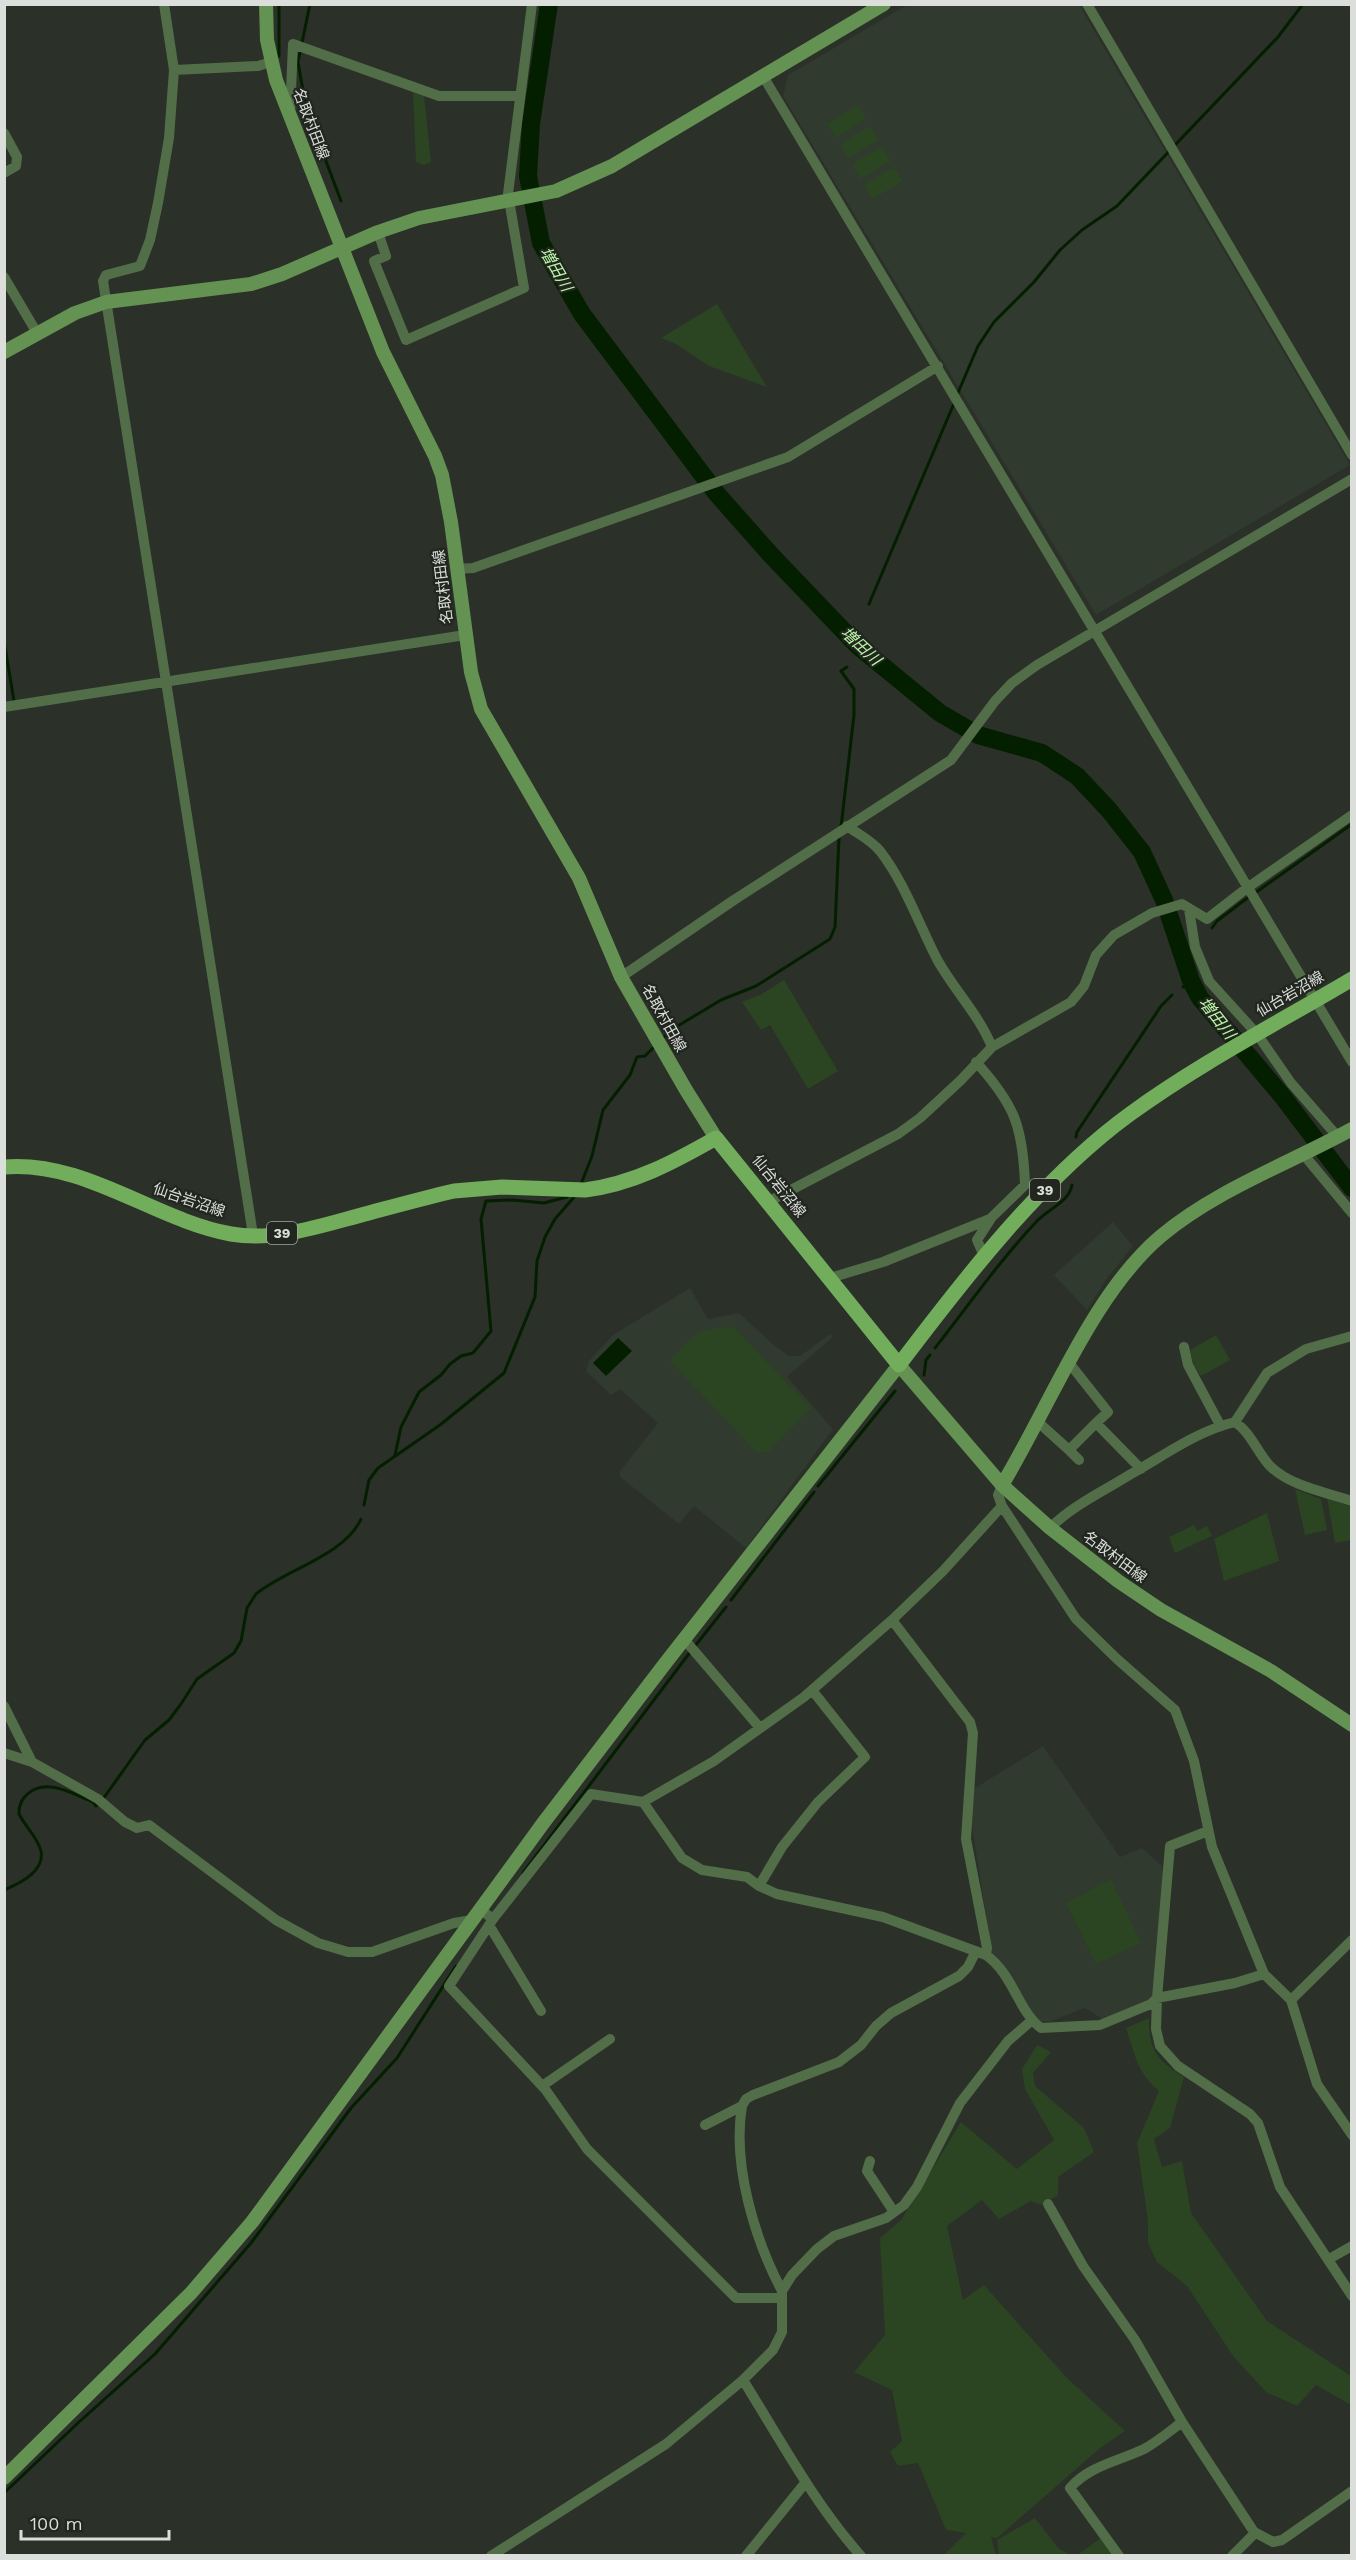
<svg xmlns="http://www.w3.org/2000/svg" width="1356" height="2560" font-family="'Work Sans','Noto Sans JP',sans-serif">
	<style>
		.built { fill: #313a2e }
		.green { fill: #2b4422 }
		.water { fill: #041f00 }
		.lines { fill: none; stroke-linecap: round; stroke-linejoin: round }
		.stream { stroke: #041f00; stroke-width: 3 }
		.river { stroke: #041f00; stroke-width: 18 }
		.street { stroke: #526e48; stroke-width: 10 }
		.secondary { stroke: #649253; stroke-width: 14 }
		.primary { stroke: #72ad5c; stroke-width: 15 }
		.labels { text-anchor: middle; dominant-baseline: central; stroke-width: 4.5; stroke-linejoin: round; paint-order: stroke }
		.shield { fill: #21261f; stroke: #a3a7a2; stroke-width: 1.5 }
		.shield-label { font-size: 14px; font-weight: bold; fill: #dbdeda }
		.street-label { font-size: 15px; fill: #dbdeda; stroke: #21261f }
		.water-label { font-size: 16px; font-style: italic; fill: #bbf6a6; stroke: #21261f }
	</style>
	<rect width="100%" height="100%" fill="#2b3029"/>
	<path class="built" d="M 907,5 L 1079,5 L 1350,465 L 1096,615 L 783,96 L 788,75 Z
		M 1113,1222 L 1133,1246 L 1108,1277 L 1087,1310 L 1054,1275 Z
		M 690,1288 L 708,1319 L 739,1313 L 775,1346 L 789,1356 L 800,1356 L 830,1334 L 833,1337 L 787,1377 L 833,1429 L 746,1548 L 694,1506 L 679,1524 L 620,1477 L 620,1471 L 658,1423 L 620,1389 L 611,1395 L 586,1371 L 589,1361 L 613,1335 Z
		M 1043,1746 L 1120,1857 L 1142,1848 L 1162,1866 L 1165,1883 L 1154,1990 L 1150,2002 L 1102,2019 L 1085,2008 L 1049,2022 L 1037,2021 L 1016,1985 L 992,1954 L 972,1826 L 972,1790 Z"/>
	<path class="green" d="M 413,92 L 424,95 L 431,162 L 424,165 L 416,162 Z
		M 858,105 L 866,119 L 836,138 L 827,124 Z
		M 870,126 L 879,140 L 848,158 L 840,144 Z
		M 882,146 L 891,161 L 860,179 L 852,164 Z
		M 894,167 L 903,181 L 873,199 L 864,185 Z
		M 717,304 L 767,387 L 709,366 L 676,344 L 661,338 Z
		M 784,980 L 838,1071 L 808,1089 L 770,1025 L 761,1030 L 742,1002 L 760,995 Z
		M 734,1327 L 811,1408 L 767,1453 L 756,1452 L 670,1361 C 695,1334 696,1328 734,1327 Z
		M 1216,1335 L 1230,1360 L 1201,1376 L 1194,1366 L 1190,1350 Z
		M 1295,1489 L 1321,1499 L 1327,1530 L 1305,1535 Z
		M 1327,1497 L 1351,1507 L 1351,1540 L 1335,1543 Z
		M 1267,1513 L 1279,1561 L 1224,1581 L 1214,1539 Z
		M 1194,1525 L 1197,1531 L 1207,1526 L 1212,1536 L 1175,1553 L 1169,1537 Z
		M 1111,1879 L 1141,1943 L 1096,1964 L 1066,1903 Z
		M 1149,2018 C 1149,2051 1157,2060 1184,2077 L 1170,2128 L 1154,2139 L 1162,2167 L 1182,2161 L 1191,2213 L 1267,2321 L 1351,2376 L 1351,2405 L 1316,2385 L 1297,2406 L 1266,2392 L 1233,2356 L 1187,2286 L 1157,2262 L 1148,2243 L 1148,2221 L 1137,2143 L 1159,2091 C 1137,2073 1135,2054 1126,2028 Z
		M 1037,2045 L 1051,2052 L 1033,2073 L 1035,2086 L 1084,2128 L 1094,2152 L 1058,2177 L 1058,2195 L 1042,2205 L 1031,2201 L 999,2219 L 982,2200 L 947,2226 L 963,2300 L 984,2285 L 1066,2377 L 1125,2431 L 1099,2449 L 997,2538 L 991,2537 L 996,2555 L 944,2555 L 966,2533 L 946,2530 L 918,2463 L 898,2466 L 890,2452 L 902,2441 L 892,2390 L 854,2372 L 885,2335 L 880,2238 L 901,2220 L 961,2122 L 1017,2169 L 1054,2140 L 1025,2089 L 1022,2069 Z
		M 1035,2518 L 1059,2549 L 1071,2555 L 999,2555 L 997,2540 Z
		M 1102,2537 L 1116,2556 L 1076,2556 Z"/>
	<path class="water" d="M 618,1338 L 632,1351 L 606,1376 L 593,1363 Z"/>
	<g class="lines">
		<path class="stream" d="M 310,4 L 298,62 L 306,108 L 341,201
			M 279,56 L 279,4
			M 957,395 L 978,346 L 994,322 L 1034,282 L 1060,250 L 1082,230 L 1117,206 L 1278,37 L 1303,4
			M 869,604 L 955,401
			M 4,641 L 14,701
			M 841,827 L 854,715 L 854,689 L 841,671 L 847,667
			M 1255,893 L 1352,824
			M 1212,928 L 1217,921 L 1250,896
			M 1183,987 L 1191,981
			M 663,1038 L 671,1030 L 721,1000 L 756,986 L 830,939 L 835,927 L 839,837
			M 1076,1137 L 1077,1132 L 1161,1006 L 1172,995
			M 581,1184 L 592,1156 L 603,1110 L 630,1075 L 637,1057 L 645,1056 L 656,1045
			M 935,1348 C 968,1306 1000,1260 1037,1221 C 1048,1209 1069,1202 1072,1185
			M 924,1375 L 926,1360 L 930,1355
			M 395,1455 L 401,1427 L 419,1392 L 441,1375 L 450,1364 L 461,1356 L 473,1353 L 491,1331 L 481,1219 L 486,1201 L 513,1200 L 544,1203 L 567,1197
			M 818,1486 L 895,1391
			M 364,1505 L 369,1480 L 378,1468 L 440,1425 L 504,1373 L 535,1297 L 537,1261 L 545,1237 L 555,1219 L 575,1196
			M 731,1600 L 814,1492
			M 695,1646 L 726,1607
			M 103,1799 L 145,1740 L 169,1720 L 181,1704 L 197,1679 L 234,1653 L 241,1641 L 247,1608 L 256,1594 C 285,1570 345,1555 361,1519
			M 523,1873 L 691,1651
			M 4,1890 C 19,1884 45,1871 41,1851 C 38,1838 25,1826 19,1814 C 18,1797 34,1785 51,1787 C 65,1788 80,1797 93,1802 L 96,1806 L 99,1804
			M 4,2493 L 79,2422 L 155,2354 L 251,2243 L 351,2108 L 397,2058 L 456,1966"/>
		<path class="river" d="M 549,4 L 531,124 L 528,176 L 541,243 L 582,314 L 717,494 L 771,555 L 858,646 L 940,713 L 978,735 L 1042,753 L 1077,776 L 1109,810 L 1142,852 L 1164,900 L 1191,981 L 1200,998 L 1283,1097 L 1352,1188"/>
		<path class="street" d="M 164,4 L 174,70 L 169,138 L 158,203 L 150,240 L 140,266 L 106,275 L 103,281 L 253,1235
			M 1087,4 L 1352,455
			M 174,70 L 258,66 L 271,62
			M 763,76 L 1352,1062
			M 290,114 L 293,44 L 439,96 L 519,96
			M 4,133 L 17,157 L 16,166 L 4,173
			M 378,232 L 386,256 L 374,261 L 406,340 L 524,288 L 508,194 L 532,4
			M 4,277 L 37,333
			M 457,569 L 473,568 L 788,457 L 938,366
			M 4,707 L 465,635
			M 847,826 C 858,834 871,840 880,851 C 905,883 919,925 938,961 C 955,991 979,1015 992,1047
			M 1189,909 L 1195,947 L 1209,981 L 1257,1034 L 1291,1083 L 1338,1137
			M 621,977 L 734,900 L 951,760 L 995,701 L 1012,683 L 1037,665 L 1352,479
			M 1304,1155 L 1352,1213
			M 768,1202 L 898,1134 L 920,1118 L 961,1080 L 992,1047 L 1071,1002 L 1084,986 L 1096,955 L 1114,935 L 1152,913 L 1182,904 L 1207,919 L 1247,888 L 1352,815
			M 985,1258 L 977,1240 L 990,1220
			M 830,1278 L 883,1262 L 990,1219 L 1025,1185 C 1023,1127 1015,1105 976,1062
			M 1184,1347 L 1188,1365 L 1220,1425
			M 1070,1364 L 1108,1412 L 1096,1423
			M 1038,1422 L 1069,1450 L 1096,1423 L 1141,1469
			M 1235,1422 C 1251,1433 1257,1452 1270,1466 C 1290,1486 1325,1492 1352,1501
			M 1069,1450 L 1079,1460
			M 1002,1485 L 998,1495 L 1002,1506 L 1076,1619 L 1117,1659 L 1175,1710 L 1194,1761 L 1212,1847 L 1264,1974 L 1291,2000 L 1317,2084 L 1352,2135
			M 1050,1528 C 1073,1505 1104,1491 1131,1474 C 1165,1455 1197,1431 1235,1422 L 1267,1373 L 1306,1349 L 1352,1336
			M 684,1639 L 760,1728
			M 4,1706 L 32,1762
			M 4,1753 L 32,1762 L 98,1799 L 125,1822 L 137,1828 L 149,1825 L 276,1920 L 318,1943 L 348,1952 L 372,1952 L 454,1923 L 472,1920
			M 643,1802 L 714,1761 L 804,1697 L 892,1620
			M 1208,1831 L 1170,1846 L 1157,1998 L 1156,2029 L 1160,2046 L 1178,2066 L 1250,2114 L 1258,2123 L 1280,2187 L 1352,2296
			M 759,1886 L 782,1847 L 818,1802 L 865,1757 L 812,1690
			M 480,1909 L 493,1919 L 591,1794 L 643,1802 L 682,1858 L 702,1870 L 747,1877 L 759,1886 L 777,1894 L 883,1917 L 986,1955 L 987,1948 L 966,1839 L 973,1733 L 970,1722 L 892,1620 L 943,1571 L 1002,1506
			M 493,1919 L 449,1986 L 545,2089 L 587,2149 L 736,2298 L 781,2298
			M 489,1925 L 541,2011
			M 986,1955 C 1013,1974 1018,2011 1041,2028 L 1100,2025 L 1151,2004 L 1157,1998 L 1235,1983 L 1264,1974
			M 1291,2000 L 1352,1940
			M 542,2086 L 610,2039
			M 705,2125 L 742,2106
			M 870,2161 L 867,2171 L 894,2212
			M 1048,2204 L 1083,2266 L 1135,2340 L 1182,2422 L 1254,2532 L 1273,2542 L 1282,2540 L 1352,2491
			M 1329,2259 L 1352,2246
			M 782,2291 C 755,2240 732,2165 742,2106 L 746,2099 L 753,2095 L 839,2062 L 861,2045 L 876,2026 L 891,2013 L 959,1976 L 968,1967 L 976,1951
			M 743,2380 C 780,2439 814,2503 861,2556
			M 491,2556 L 666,2444 L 743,2380 L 773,2350 L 782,2332 L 782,2291 L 792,2275 L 817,2249 L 834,2236 L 886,2218 L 904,2205 L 917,2187 L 960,2103 L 1008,2041 L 1031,2021
			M 746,2556 L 806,2482
			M 1119,2556 L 1070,2488 C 1089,2466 1119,2461 1144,2449 C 1157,2442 1170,2431 1182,2422
			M 1232,2556 L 1255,2533"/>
		<path class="secondary" d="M 266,4 L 267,40 L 276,80 L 383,352 L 435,456 L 442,475 L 451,522 L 471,672 L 481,709 L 579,878 L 621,977 L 686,1090 L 716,1138
			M 4,352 L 75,313 L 106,302 L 251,284 L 282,274 L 378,232 L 419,218 L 556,191 L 612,166 L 884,4
			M 1002,1485 C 1049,1408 1092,1294 1161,1236 C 1216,1190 1288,1164 1352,1129
			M 4,2478 L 191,2293 L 252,2222 L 544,1822 L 667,1661 L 899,1365 L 1002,1485 L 1050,1528 L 1118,1581 L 1161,1610 L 1271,1671 L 1352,1725"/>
		<path class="primary" d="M 4,1167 C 85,1160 154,1220 231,1234 C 275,1242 323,1225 365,1214 C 395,1206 424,1198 454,1191 L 502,1187 L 585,1190 C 633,1184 674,1162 716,1138 L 899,1365 C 964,1279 1042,1178 1130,1114 C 1200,1063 1278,1023 1352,979"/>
	</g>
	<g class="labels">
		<g class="shield">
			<rect x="1030" y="1179" width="30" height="22" rx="4.5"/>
			<rect x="267" y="1222" width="30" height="22" rx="4.5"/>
		</g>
		<g class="shield-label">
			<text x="1045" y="1190">39</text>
			<text x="282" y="1233">39</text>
		</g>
		<g class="street-label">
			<text transform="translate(311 124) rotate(69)">名取村田線</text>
			<text transform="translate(443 587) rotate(-97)">名取村田線</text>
			<text transform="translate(1290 994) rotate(-30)">仙台岩沼線</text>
			<text transform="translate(664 1018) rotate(61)">名取村田線</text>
			<text transform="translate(779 1186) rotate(51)">仙台岩沼線</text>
			<text transform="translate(189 1200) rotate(19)">仙台岩沼線</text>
			<text transform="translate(1115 1557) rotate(37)">名取村田線</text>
		</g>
		<g class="water-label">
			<text transform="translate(556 269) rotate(60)">増田川</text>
			<text transform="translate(861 646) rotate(43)">増田川</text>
			<text transform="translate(1217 1018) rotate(52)">増田川</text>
		</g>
	</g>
	<rect width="1356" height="2560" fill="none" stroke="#dbdeda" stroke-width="12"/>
	<path d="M21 2530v9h148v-9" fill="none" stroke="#dbdeda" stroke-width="3"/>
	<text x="30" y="2530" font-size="18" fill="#dbdeda" stroke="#21261f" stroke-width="4.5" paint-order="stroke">100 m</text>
</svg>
